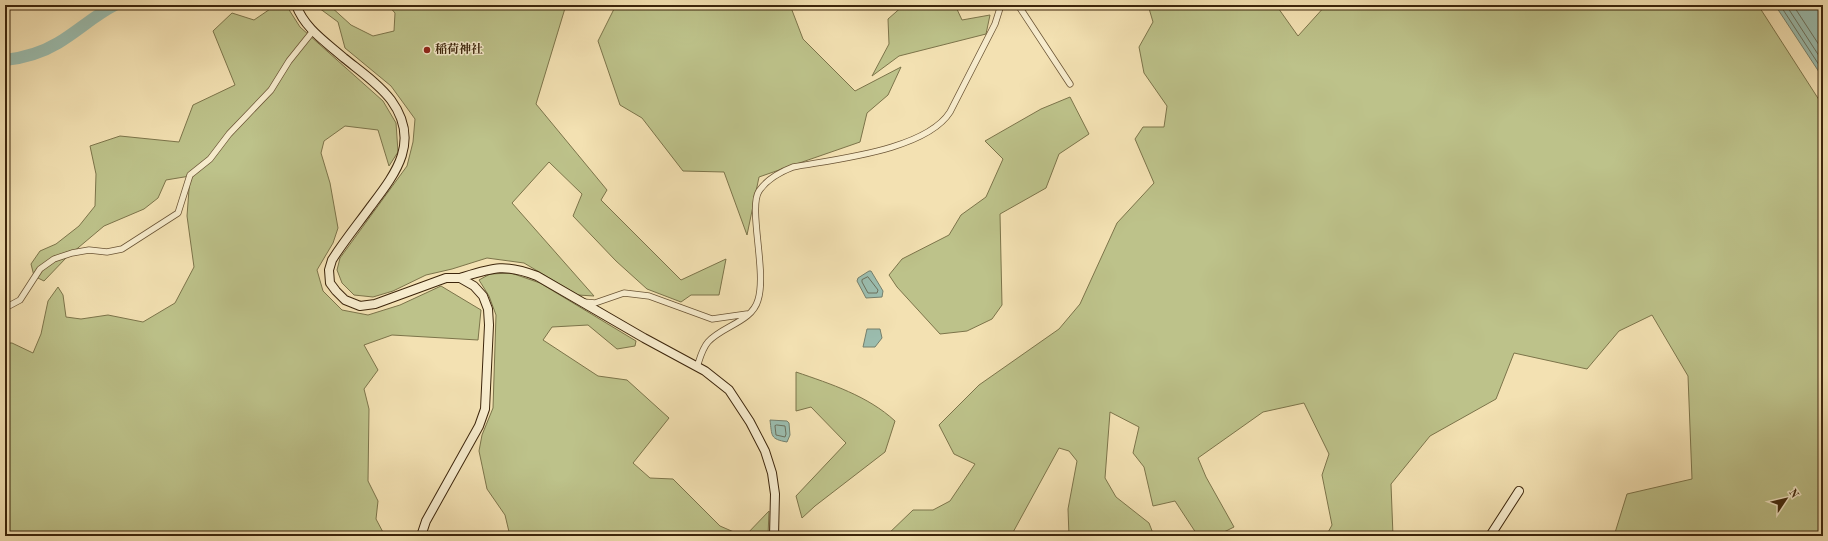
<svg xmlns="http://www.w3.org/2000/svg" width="1828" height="541" font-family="'Old Standard TT','Noto Serif JP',serif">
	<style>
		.green { fill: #bdc28a; stroke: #7c744a }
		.water { fill: #9bbdaf; stroke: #75806d }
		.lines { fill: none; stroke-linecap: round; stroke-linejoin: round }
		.shore { stroke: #6c715d; stroke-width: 1 }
		.river { stroke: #9bbdaf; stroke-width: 12 }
		.street-casing { stroke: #6a5435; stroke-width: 7 }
		.secondary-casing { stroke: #3c250b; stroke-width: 10 }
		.street { stroke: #f7eccd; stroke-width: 5.5 }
		.secondary { stroke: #f7eccd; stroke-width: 8 }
		.poi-dot { fill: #8f2418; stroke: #f7eccd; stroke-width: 1.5 }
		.labels { text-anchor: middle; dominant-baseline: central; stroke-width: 3; stroke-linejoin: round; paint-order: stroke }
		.poi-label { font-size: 12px; font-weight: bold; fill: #3c250b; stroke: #f7eccd; text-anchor: start }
	</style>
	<rect width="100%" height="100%" fill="#f3e1b2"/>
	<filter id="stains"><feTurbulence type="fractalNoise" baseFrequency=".005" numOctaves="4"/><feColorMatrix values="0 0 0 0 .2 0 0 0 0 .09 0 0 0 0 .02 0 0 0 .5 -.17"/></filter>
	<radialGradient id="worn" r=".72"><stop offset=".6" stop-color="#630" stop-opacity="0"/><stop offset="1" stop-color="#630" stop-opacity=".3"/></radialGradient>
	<path class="green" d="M 276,5 L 286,5 L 300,27 L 383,101 L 396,123 L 398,152 L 389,166 L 378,130 L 345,126 L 324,141 L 321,153 L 330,183 L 338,228 L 333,243 L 317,270 L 323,291 L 342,310 L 368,315 L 400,305 L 441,286 L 481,310 L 478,340 L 392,335 L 364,345 L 378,370 L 364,389 L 369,409 L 368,481 L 378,501 L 376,519 L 385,536 L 5,536 L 5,343 L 12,343 L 33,353 L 41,334 L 48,301 L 58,287 L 63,295 L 66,317 L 81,319 L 108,315 L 143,322 L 175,303 L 194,267 L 187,216 L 190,176 L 166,180 L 158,198 L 144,209 L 104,226 L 66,258 L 44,281 L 34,276 L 31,264 L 40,251 L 56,244 L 79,226 L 95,206 L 96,174 L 90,146 L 120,136 L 179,142 L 193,105 L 235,85 L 213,31 L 232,13 L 254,20 Z
		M 323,5 L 329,5 L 351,25 L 373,36 L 394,31 L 395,13 L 388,5 L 566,5 L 536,104 L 607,190 L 601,200 L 681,280 L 726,259 L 719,295 L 691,295 L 681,302 L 647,289 L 616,261 L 573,216 L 582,194 L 549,162 L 512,203 L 594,296 L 578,295 L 524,263 L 487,258 L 452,269 L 426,275 L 393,291 L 373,297 L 354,295 L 342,283 L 337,270 L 340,258 L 407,166 L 413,142 L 415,119 L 391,86 L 345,48 L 338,22 L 319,8 Z
		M 616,5 L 790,5 L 803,39 L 855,91 L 901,67 L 888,95 L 867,113 L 860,142 L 759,177 L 747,235 L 724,172 L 683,171 L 642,118 L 620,105 L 598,41 Z
		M 904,5 L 955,5 L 962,20 L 990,15 L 986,34 L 899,56 L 872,76 L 889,44 L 888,19 Z
		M 1148,5 L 1276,5 L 1298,36 L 1326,5 L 1758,5 L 1823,106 L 1823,536 L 1614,536 L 1627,494 L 1692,479 L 1688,376 L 1652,315 L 1619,331 L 1587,369 L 1514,353 L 1496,399 L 1430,436 L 1391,484 L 1393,536 L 1326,536 L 1332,525 L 1322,475 L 1329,454 L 1304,403 L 1263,412 L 1198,458 L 1206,477 L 1234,527 L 1216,536 L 1198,536 L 1175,501 L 1153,506 L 1144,467 L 1133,453 L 1139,427 L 1110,412 L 1105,478 L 1116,497 L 1149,523 L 1154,536 L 1069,536 L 1068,509 L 1077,461 L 1069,451 L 1059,448 L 1011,536 L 886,536 L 913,510 L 933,510 L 950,501 L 975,464 L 954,454 L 939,425 L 979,385 L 1059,329 L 1080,304 L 1117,223 L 1154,183 L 1135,139 L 1143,127 L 1164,127 L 1167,106 L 1144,73 L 1139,47 L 1153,22 Z
		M 1070,97 L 1089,134 L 1059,154 L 1046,188 L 1000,214 L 1002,305 L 992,319 L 967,331 L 940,334 L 897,287 L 889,275 L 902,259 L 949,235 L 961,215 L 986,197 L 1003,159 L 985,141 L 1041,109 Z
		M 511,273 L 540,283 L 636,341 L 635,346 L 617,349 L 588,325 L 552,327 L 543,340 L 598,376 L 627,380 L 669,418 L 633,463 L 650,478 L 673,479 L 720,526 L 743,536 L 510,536 L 505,515 L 487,489 L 479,451 L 482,435 L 493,408 L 496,315 L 489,296 L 479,280 L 490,274 Z
		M 796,372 C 831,384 868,396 895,421 L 885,452 L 815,506 L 802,518 L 796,496 L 846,443 L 811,407 L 796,411 Z
		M 769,511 L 768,536 L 745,536 Z"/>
	<path class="water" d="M 1775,5 L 1823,5 L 1823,78 Z
		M 869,271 L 871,271 L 883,291 L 882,297 L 866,298 L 857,281 L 858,278 Z
		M 867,329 L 880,329 L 882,338 L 875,347 L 863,347 Z
		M 770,420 L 787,421 L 789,423 L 790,435 L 787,442 C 770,439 772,436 770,420 Z"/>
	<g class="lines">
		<path class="shore" d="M 1780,5 L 1823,71
			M 1786,5 L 1823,62
			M 1793,5 L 1823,51
			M 868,277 L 878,290 L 877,293 L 868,293 L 862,282 L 862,280 Z
			M 777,425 L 785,426 L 786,434 L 785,437 L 776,435 L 775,426 Z"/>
		<path class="river" d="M 5,60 C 23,58 43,52 58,43 C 78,31 95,15 115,5"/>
		<g class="street-casing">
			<path id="street" d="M 1018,5 L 1070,84
				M 583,302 L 595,303 L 624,293 L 649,296 L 712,319 L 747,314
				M 5,308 L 20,300 L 40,269 L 54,259 L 72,253 L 89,250 L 107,252 L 122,249 L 178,213 L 190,175 L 210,159 L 229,134 L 271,90 L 289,61 L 313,31
				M 697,367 C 700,358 702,349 708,342 C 722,326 752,322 758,300 C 767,272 748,208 759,191 C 767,179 780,172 793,167 C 836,159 926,150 950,112 L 995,24 L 1001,5"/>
		</g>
		<g class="secondary-casing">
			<path id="secondary" d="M 296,5 C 305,29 326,42 344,58 C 360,71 379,84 391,100 C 421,141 396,173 371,206 C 358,224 344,241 332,260 L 329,270 L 330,283 L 336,291 L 345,300 L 360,306 L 375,304 L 446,278 L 460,278 L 474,286 L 483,296 L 488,309 L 489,325 L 485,409 L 479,426 L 426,521 L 421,536
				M 460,278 C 492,268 504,263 537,276 L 644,338 L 705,371 L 729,390 L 750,422 L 765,451 L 772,473 L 775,494 L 774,536
				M 1490,536 L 1519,491"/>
		</g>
		<use href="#street" class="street"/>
		<use href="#secondary" class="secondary"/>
	</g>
	<circle class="poi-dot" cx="427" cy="50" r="4"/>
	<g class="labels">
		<g class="poi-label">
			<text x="435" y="50">稲荷神社</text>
		</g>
	</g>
	<rect width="1828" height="541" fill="none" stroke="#f3e1b2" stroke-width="20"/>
	<rect x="6" y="6" width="1816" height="529" fill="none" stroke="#3c250b" stroke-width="2"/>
	<rect x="10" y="10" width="1808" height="521" fill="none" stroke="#3c250b"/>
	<g transform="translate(1786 499) rotate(55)" stroke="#f7eccd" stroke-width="3" paint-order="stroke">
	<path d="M0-3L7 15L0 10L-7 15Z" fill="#3c250b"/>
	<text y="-6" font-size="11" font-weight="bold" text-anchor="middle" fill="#3c250b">N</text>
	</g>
	<rect width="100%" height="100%" filter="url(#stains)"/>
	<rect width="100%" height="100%" fill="url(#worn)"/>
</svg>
